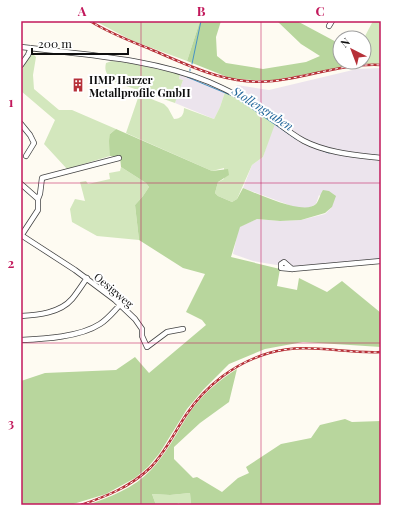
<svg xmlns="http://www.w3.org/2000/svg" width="402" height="526" font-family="'Playfair Display',serif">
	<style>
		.industrial { fill: #ece4ed }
		.green { fill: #d3e7bd }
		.forest { fill: #b8d69d }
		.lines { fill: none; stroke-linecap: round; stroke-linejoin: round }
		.stream { stroke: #4693c4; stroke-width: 1 }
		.minor-casing { stroke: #424242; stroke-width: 6 }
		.minor { stroke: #fff; stroke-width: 4.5 }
		.rail-casing { stroke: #b63038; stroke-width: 2.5 }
		.rail { stroke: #fff; stroke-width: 1; stroke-dasharray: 3; stroke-linecap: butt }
		.grid { fill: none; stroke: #c2185b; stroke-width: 1; stroke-opacity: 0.55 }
		.labels { text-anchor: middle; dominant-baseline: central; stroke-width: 4; stroke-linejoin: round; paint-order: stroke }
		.poi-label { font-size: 11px; font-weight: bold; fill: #0f0f0f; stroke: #fff; text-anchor: start }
		.street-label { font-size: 11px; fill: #0f0f0f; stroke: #fff }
		.water-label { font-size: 12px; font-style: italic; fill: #206599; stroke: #fff }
		.neatline { fill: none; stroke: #c2185b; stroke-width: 1.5 }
		.grid-label { font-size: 13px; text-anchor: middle; font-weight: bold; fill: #c2185b }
	</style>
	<rect width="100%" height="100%" fill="#fefbf2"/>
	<path class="industrial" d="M 381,68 L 381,260 L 294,268 L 253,261 L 233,254 L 239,227 L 257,219 L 280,221 L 301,220 L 325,214 L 332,207 L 319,195 L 316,204 L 309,208 L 297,208 L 243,188 L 252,165 L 263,157 L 271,131 L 277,120 L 248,98 L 235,91 L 237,85 L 269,90 L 357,69 Z
		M 180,74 L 225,92 L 220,107 L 214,119 L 175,103 L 183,80 L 179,79 Z"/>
	<path class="green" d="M 95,21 L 200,21 L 187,61 L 133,41 Z
		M 373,21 L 381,21 L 381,64 L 363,64 L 362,62 L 364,62 L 364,38 Z
		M 33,54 L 36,57 L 33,75 L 34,89 L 59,110 L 72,110 L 116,129 L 110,134 L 110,156 L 67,169 L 44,144 L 55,120 L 21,91 C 21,77 19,62 33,54 Z
		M 112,61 L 129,63 L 180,74 L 179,79 L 183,80 L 175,103 L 112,81 C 107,74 104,71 106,63 Z
		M 225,92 L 246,102 L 275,124 L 263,157 L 252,165 L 237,199 L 232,202 L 218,196 L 215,193 L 218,182 L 224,179 L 224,168 L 212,171 L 126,133 L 138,98 L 141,95 L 164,104 L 168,108 L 174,119 C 181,119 184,115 184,108 L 214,119 L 220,107 Z
		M 121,167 L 146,183 L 149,187 L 143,196 L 135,205 L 139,240 L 97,236 L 72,222 L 70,209 L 75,199 L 85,201 L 80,182 L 86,181 L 88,184 L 110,179 L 109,173 L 120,171 Z
		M 190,493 L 191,505 L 183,505 L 178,503 L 177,505 L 156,505 L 152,494 L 170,495 Z"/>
	<path class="forest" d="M 200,21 L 221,21 L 216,37 L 217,56 L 226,63 L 263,69 L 306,62 L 320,56 L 301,44 L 277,21 L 297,21 L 340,44 L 340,62 L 362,62 L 363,64 L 274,80 L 252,80 L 230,78 L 187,61 Z
		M 116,129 L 212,171 L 228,169 L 229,175 L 218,182 L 215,193 L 218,196 L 232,202 L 237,199 L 243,188 C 256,193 304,216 316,204 C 319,201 320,194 323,190 L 329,191 L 336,196 L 332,207 L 325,213 L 301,220 L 280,221 L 257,219 L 240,227 L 231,257 L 280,269 L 277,286 L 297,290 L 299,278 L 327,292 L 342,281 L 381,313 L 381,347 L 303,342 L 265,349 L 229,364 L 203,390 L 187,409 L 159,454 L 148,467 L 135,478 L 106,494 L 70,505 L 21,505 L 21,381 L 45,373 L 116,370 L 135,357 L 149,373 L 206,325 L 202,320 L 186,312 L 205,274 L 183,268 L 139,240 L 135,205 L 143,196 L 149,187 L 146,183 L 121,167 L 120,157 L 110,156 L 109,141 L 110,134 Z
		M 237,369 L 229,402 L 200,423 L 174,447 L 174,459 L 193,478 L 197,477 L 222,492 L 238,478 L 249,473 L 246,467 L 281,444 L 311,438 L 320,425 L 345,419 L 352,422 L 381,421 L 381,505 L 191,505 L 190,493 L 170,495 L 152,494 L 156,505 L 87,505 C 110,497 134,488 151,470 C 167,453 177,432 190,412 C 202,395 219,380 237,369 Z"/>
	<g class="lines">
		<path class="stream" d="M 192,64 L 201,21
			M 190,71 L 190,69
			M 187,77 L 235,97 L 296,139
			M 308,145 L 329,153"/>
		<g class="minor-casing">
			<path id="minor" d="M 329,26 L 332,21
				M 21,47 C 84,55 150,58 209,82 C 225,89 242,97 257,107 C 273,118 287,132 304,141 C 327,153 356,155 381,158
				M 21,65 L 28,55 L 31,48
				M 21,124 L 30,135 L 34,143 L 26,156
				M 21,184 L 38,199
				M 21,235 L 75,270 L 115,300 L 135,319 L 142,329 L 142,336 L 147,347 L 167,332 L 183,329
				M 21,236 L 38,210 L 38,199 L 40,194 L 42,178 L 119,158
				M 292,269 L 284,262 L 281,264 L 281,268 L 292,269 L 381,261
				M 21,316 C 38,315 60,313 72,299 C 77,293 82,285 87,278
				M 21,340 C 44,339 80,337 100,324 C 108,319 114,311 120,305"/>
		</g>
		<use href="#minor" class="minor"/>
		<g class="rail-casing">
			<path id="rail" d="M 90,21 C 109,33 130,41 150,49 C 190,66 228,86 273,81 C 309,77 344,63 381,65
				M 81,505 C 107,496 130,487 150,468 C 165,453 174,433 186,415 C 206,385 235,363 269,353 C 307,342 343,354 381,352"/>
		</g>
		<use href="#rail" class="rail"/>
	</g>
	<path class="grid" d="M 141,21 L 141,505M 261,21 L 261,505M 21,183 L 381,183M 21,343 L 381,343"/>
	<defs>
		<g id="building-bare" transform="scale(1.08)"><path d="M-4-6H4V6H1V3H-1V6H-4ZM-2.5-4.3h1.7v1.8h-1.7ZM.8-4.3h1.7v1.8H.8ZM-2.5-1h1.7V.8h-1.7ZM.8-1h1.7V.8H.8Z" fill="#b63038" stroke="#fff" stroke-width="2.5" paint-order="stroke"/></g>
	</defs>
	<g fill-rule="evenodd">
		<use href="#building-bare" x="78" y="85"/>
	</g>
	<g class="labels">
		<g class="poi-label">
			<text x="89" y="79">HMP Harzer<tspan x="89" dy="13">Metallprofile GmbH</tspan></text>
		</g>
		<g class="street-label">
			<text transform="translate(114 290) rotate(40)">Oesigweg</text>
		</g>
		<g class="water-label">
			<text transform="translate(263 108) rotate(33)">Stollengraben</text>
		</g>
	</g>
	<rect width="402" height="526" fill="none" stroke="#ffffff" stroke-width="44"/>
	<g transform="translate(352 50) rotate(318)"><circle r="19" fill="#ffffff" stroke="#9f9f9f"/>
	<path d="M0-3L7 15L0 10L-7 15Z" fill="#b63038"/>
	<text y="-6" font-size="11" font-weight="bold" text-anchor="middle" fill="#0f0f0f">N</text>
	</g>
	<path d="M32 48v6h96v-6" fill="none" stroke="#0f0f0f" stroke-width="2"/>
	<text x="38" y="48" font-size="12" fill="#0f0f0f" stroke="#ffffff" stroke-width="3" paint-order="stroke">200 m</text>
	<rect x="22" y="22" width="358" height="482" class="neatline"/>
	<g class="grid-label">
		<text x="82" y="16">A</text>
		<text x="201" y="16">B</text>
		<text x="320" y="16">C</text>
		<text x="11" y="107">1</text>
		<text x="11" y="268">2</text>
		<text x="11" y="428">3</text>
	</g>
</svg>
